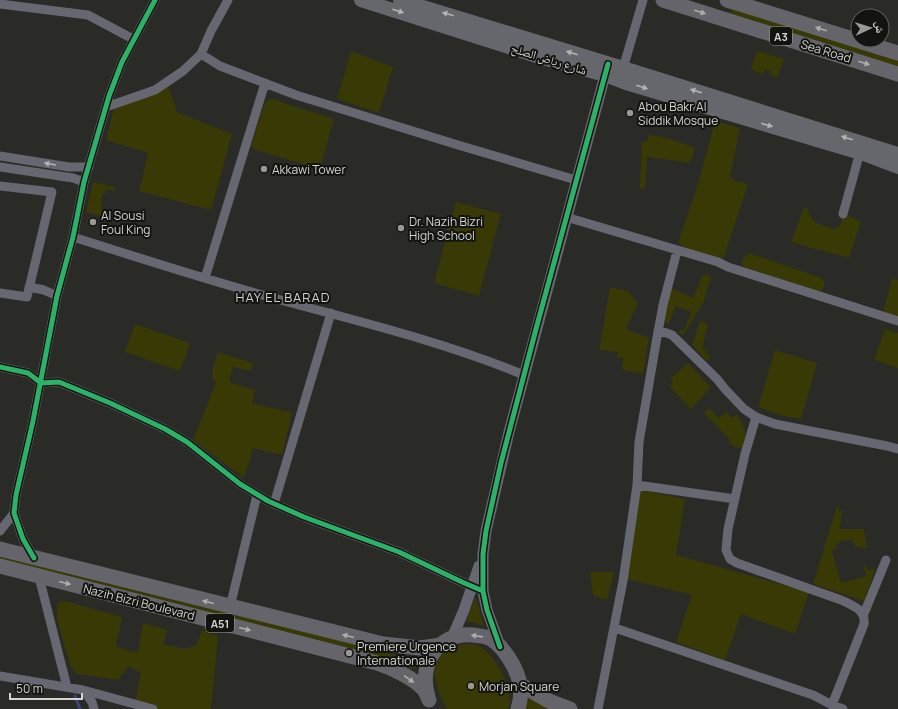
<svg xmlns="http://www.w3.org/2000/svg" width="898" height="709" font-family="Manrope,'Noto Naskh Arabic',sans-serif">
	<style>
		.green { fill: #383905 }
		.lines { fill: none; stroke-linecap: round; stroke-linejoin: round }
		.stream { stroke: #3b4577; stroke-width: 3 }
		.minor { stroke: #666771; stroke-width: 9 }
		.tertiary { stroke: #666771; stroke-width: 11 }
		.primary { stroke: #66666d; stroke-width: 14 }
		.trunk { stroke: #64646a; stroke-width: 15 }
		.cycleway-casing { stroke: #131310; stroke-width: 8 }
		.cycleway { stroke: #2db169; stroke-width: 5 }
		.oneway { fill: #b3b4b2 }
		.oneway2 { fill: #adadac }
		.oneway3 { fill: #b3b4b4 }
		.poi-dot { fill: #989994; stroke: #131310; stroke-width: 1.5 }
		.labels { text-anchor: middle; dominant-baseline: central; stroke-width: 4; stroke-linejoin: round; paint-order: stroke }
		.shield { fill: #131310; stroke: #9a9b96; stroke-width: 1 }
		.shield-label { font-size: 11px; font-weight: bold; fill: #d4d5d0 }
		.street-label { font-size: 12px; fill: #d4d5d0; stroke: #131310 }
		.poi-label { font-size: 12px; fill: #d4d5d0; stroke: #131310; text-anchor: start }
		.neighbourhood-label { font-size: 13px; letter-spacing: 1px; fill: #d4d5d0; stroke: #131310 }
	</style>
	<rect width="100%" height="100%" fill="#2a2a26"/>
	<path class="green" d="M 734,9 L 898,60 L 898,69 L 730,14 L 731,11 Z
		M 351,51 L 393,67 L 379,113 L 337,99 Z
		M 757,51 L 784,59 L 777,78 L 770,75 L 771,71 L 765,69 L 764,74 L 751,70 Z
		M 168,85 L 177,112 L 232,134 L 211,210 L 139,191 L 148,153 L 106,140 L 114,108 Z
		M 269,99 L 275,100 L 334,119 L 320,169 L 256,150 L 251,146 L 265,102 Z
		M 715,121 L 740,128 L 730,177 L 736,181 L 748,184 L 724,257 L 719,259 L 694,252 L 678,243 L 697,187 Z
		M 649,134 L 670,139 L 695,148 L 690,163 L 647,157 L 645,189 L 640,189 L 640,184 L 642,141 L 647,142 Z
		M 93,182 L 115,187 L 115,191 L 106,189 L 105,194 L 103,194 L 101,204 L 102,205 L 101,209 L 109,211 L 107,218 L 86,212 Z
		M 456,202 L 501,214 L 479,296 L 434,283 Z
		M 804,207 L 808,209 C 811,224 821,225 834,229 L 839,227 L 844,214 L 861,221 L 849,258 L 791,242 Z
		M 748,254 L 752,254 L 821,278 L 824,281 L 824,287 L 821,292 L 744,267 L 742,265 L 742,259 Z
		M 703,274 L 711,277 L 704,301 L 683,336 L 679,332 L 680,329 L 684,331 L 691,312 L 676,306 L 668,325 L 662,317 L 671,288 L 693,298 Z
		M 892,278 L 898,280 L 898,318 L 883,313 Z
		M 610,287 L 628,291 L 638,303 L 626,329 L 649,338 L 643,374 L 622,370 L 623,358 L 617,358 L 618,352 L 599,350 Z
		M 700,321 L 708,324 L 702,349 L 707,350 L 706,354 L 710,355 L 707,361 L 692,345 Z
		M 135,324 L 190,343 L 180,371 L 125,352 Z
		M 885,329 L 898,333 L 898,368 L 874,360 Z
		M 775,350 L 817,363 L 801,419 L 783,416 L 758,407 Z
		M 218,352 L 253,363 L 251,371 L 233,367 L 229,382 L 255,390 L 252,403 L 292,413 L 282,455 L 253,448 L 244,478 L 193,440 L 216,382 L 213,380 L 212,371 Z
		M 688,363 L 711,387 L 691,409 L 670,387 L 673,383 L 670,379 Z
		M 709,408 L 719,418 L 726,412 L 732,418 L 737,414 C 742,423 751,439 742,448 L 738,448 L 728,443 L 730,440 L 704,413 Z
		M 640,490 L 685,499 L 676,555 L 809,592 L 795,634 L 741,614 L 725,660 L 676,642 L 692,595 L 626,579 Z
		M 837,506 L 839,507 L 839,511 L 842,511 L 840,529 L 864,529 L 867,548 L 855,547 L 852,539 L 846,541 L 845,540 L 836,544 L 837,549 L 832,551 L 841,583 L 866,576 L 863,566 L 866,565 L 868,570 L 875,570 L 864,601 L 813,584 Z
		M 0,554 L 399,656 L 408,660 L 415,665 L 415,668 L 413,669 L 407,667 L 400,664 L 375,657 L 0,562 Z
		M 590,572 L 614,572 L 607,600 L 593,596 Z
		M 475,598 L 476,598 L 484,627 L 473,622 L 466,622 Z
		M 62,601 L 68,602 L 122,617 L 116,646 L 133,652 L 138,651 L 143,623 L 167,630 L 163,644 L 185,649 L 197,645 L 202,630 L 218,636 L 211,709 L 159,709 L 135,701 L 141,673 L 129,666 L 120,677 L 119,680 L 77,674 L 71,667 L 62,637 L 57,618 L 57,604 Z
		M 467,644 C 469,644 473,644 476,645 C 494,650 516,692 508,709 L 447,709 C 437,690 425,665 448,649 C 454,646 461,645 467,644 Z
		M 529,697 L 553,709 L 525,709 Z"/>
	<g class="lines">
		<path class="stream" d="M 75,696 L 80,709"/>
		<path class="minor" d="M 0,4 L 88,15 L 133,39
			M 201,54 L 220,66 L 296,95 L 458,145 L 576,180
			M 622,72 L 643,0
			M 106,107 L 155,90 L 183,71 L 201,54 L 211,31 L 228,0
			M 0,156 L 69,167 L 89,167
			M 0,167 L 73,178 L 84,182
			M 0,186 L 52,192 L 27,297 L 0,293
			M 843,214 L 860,152
			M 566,217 L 718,262 L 728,267 L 898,321
			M 73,237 C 143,259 213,282 284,301 C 365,323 447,343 524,375
			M 205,278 L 265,83
			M 29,287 L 44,290 L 57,296
			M 658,330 L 672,335 L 717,379 L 725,389 L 744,409 L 756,417 L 775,424 L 887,446 L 898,449
			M 0,367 L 28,373 L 41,383 L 59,382 L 110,403 L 165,429 L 187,442 L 240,484 L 268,501 L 304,517 L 399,552 L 462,582 L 483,591
			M 756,417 L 745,454 L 728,529 L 726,550 L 730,559 L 737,563 L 841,600 C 852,605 866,610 864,624 L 832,705
			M 637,485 L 735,499
			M 274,504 L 331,313
			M 0,531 L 14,513
			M 34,558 L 23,539 L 14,513 L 16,495 L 33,421 L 57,296 L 73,237 L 84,182 L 109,96 L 122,62 L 155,0
			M 39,577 L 67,687
			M 230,607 L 257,495
			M 863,616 L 886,560
			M 615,628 L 813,695 L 832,705 L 843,709
			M 0,676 L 83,690 L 153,709
			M 83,690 L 92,702 L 94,709
			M 598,709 L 623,581 L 637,485 L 639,442 L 656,343 L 663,305 L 677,251"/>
		<path class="tertiary" d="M 452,638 L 464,610 L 479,566
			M 500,646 L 487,610 L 483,591 L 483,554 L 486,531 L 509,432 L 607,68"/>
		<path class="primary" d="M 361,0 L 543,58 L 605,75 L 626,83 L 864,154 L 898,167
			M 400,0 L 623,68 L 898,154"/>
		<path class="trunk" d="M 663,0 L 898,74
			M 727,0 L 898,53
			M 0,549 L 383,644 L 420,648 L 441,645
			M 0,566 L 377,663 C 392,668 416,679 425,691 C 427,694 428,698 429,700
			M 521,685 L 549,701 L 570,709
			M 428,697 C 418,665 437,632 473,635 C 479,636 486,636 491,639 C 501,645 508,656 513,665 C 521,680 523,693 518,709"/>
		<g class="cycleway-casing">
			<path id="cycleway" d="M 0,367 L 28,373 L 41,383 L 59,382 L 110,403 L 165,429 L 187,442 L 240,484 L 268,501 L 304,517 L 399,552 L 462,582 L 483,591
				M 34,558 L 23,539 L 14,513 L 16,495 L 33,421 L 57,296 L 73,237 L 84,182 L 109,96 L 122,62 L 155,0
				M 500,647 L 487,610 L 483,591 L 483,554 L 486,531 L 501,463 L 536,329 L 608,64"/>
		</g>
		<use href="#cycleway" class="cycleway"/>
	</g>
	<defs><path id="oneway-solid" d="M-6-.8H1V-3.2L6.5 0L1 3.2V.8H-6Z"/></defs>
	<g class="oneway">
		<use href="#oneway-solid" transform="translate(398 11) rotate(18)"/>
		<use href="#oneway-solid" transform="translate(448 14) rotate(-164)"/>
		<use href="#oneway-solid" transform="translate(572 53) rotate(-163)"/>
		<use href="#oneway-solid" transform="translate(642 87) rotate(17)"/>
		<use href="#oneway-solid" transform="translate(696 91) rotate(-162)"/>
		<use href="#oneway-solid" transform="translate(767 125) rotate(16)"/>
		<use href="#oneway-solid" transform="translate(847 138) rotate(-163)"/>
	</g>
	<g class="oneway2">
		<use href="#oneway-solid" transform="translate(700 12) rotate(18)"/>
		<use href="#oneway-solid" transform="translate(821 29) rotate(-163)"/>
		<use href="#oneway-solid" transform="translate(864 63) rotate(17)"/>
		<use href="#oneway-solid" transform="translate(65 583) rotate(14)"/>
		<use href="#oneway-solid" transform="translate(208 602) rotate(-166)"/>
		<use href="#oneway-solid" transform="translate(245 629) rotate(15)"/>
		<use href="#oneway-solid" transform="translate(348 636) rotate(-166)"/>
		<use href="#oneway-solid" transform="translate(477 636) rotate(-172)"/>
		<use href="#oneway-solid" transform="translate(409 679) rotate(35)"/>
	</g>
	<use class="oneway3" href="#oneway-solid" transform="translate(50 164) rotate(-170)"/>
	<g class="poi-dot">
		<circle cx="630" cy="113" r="4"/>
		<circle cx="264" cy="169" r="4"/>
		<circle cx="93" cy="222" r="4"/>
		<circle cx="401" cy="228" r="4"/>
		<circle cx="349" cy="653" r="4"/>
		<circle cx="471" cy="686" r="4"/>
	</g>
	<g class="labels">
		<g class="shield">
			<rect x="770" y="27" width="22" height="18" rx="3"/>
			<rect x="206" y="614" width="28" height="18" rx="3"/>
		</g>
		<g class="shield-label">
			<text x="781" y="36">A3</text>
			<text x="220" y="623">A51</text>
		</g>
		<g class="street-label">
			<text transform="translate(826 51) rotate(17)">Sea Road</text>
			<text transform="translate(549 59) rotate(17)">شارع رياض الصلح</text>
			<text transform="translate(139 602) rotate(14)">Nazih Bizri Boulevard</text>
		</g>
		<g class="poi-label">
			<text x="638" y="106">Abou Bakr Al<tspan x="638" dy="14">Siddik Mosque</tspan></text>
			<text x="272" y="169">Akkawi Tower</text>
			<text x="101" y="215">Al Sousi<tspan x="101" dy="14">Foul King</tspan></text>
			<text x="409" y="221">Dr. Nazih Bizri<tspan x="409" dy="14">High School</tspan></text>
			<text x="357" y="646">Premiere Urgence<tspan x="357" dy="14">Internationale</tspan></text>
			<text x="479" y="686">Morjan Square</text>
		</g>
		<g class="neighbourhood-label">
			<text x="283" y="297">HAY EL BARAD</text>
		</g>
	</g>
	<g transform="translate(870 28) rotate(86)"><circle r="19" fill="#131310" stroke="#60615d"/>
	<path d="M0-3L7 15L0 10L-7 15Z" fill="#989994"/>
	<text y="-6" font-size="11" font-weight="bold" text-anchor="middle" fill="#d4d5d0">ش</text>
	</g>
	<path d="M10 693v6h72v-6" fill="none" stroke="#d4d5d0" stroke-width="2"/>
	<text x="16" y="693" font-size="12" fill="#d4d5d0" stroke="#131310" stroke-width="3" paint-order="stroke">50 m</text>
</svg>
